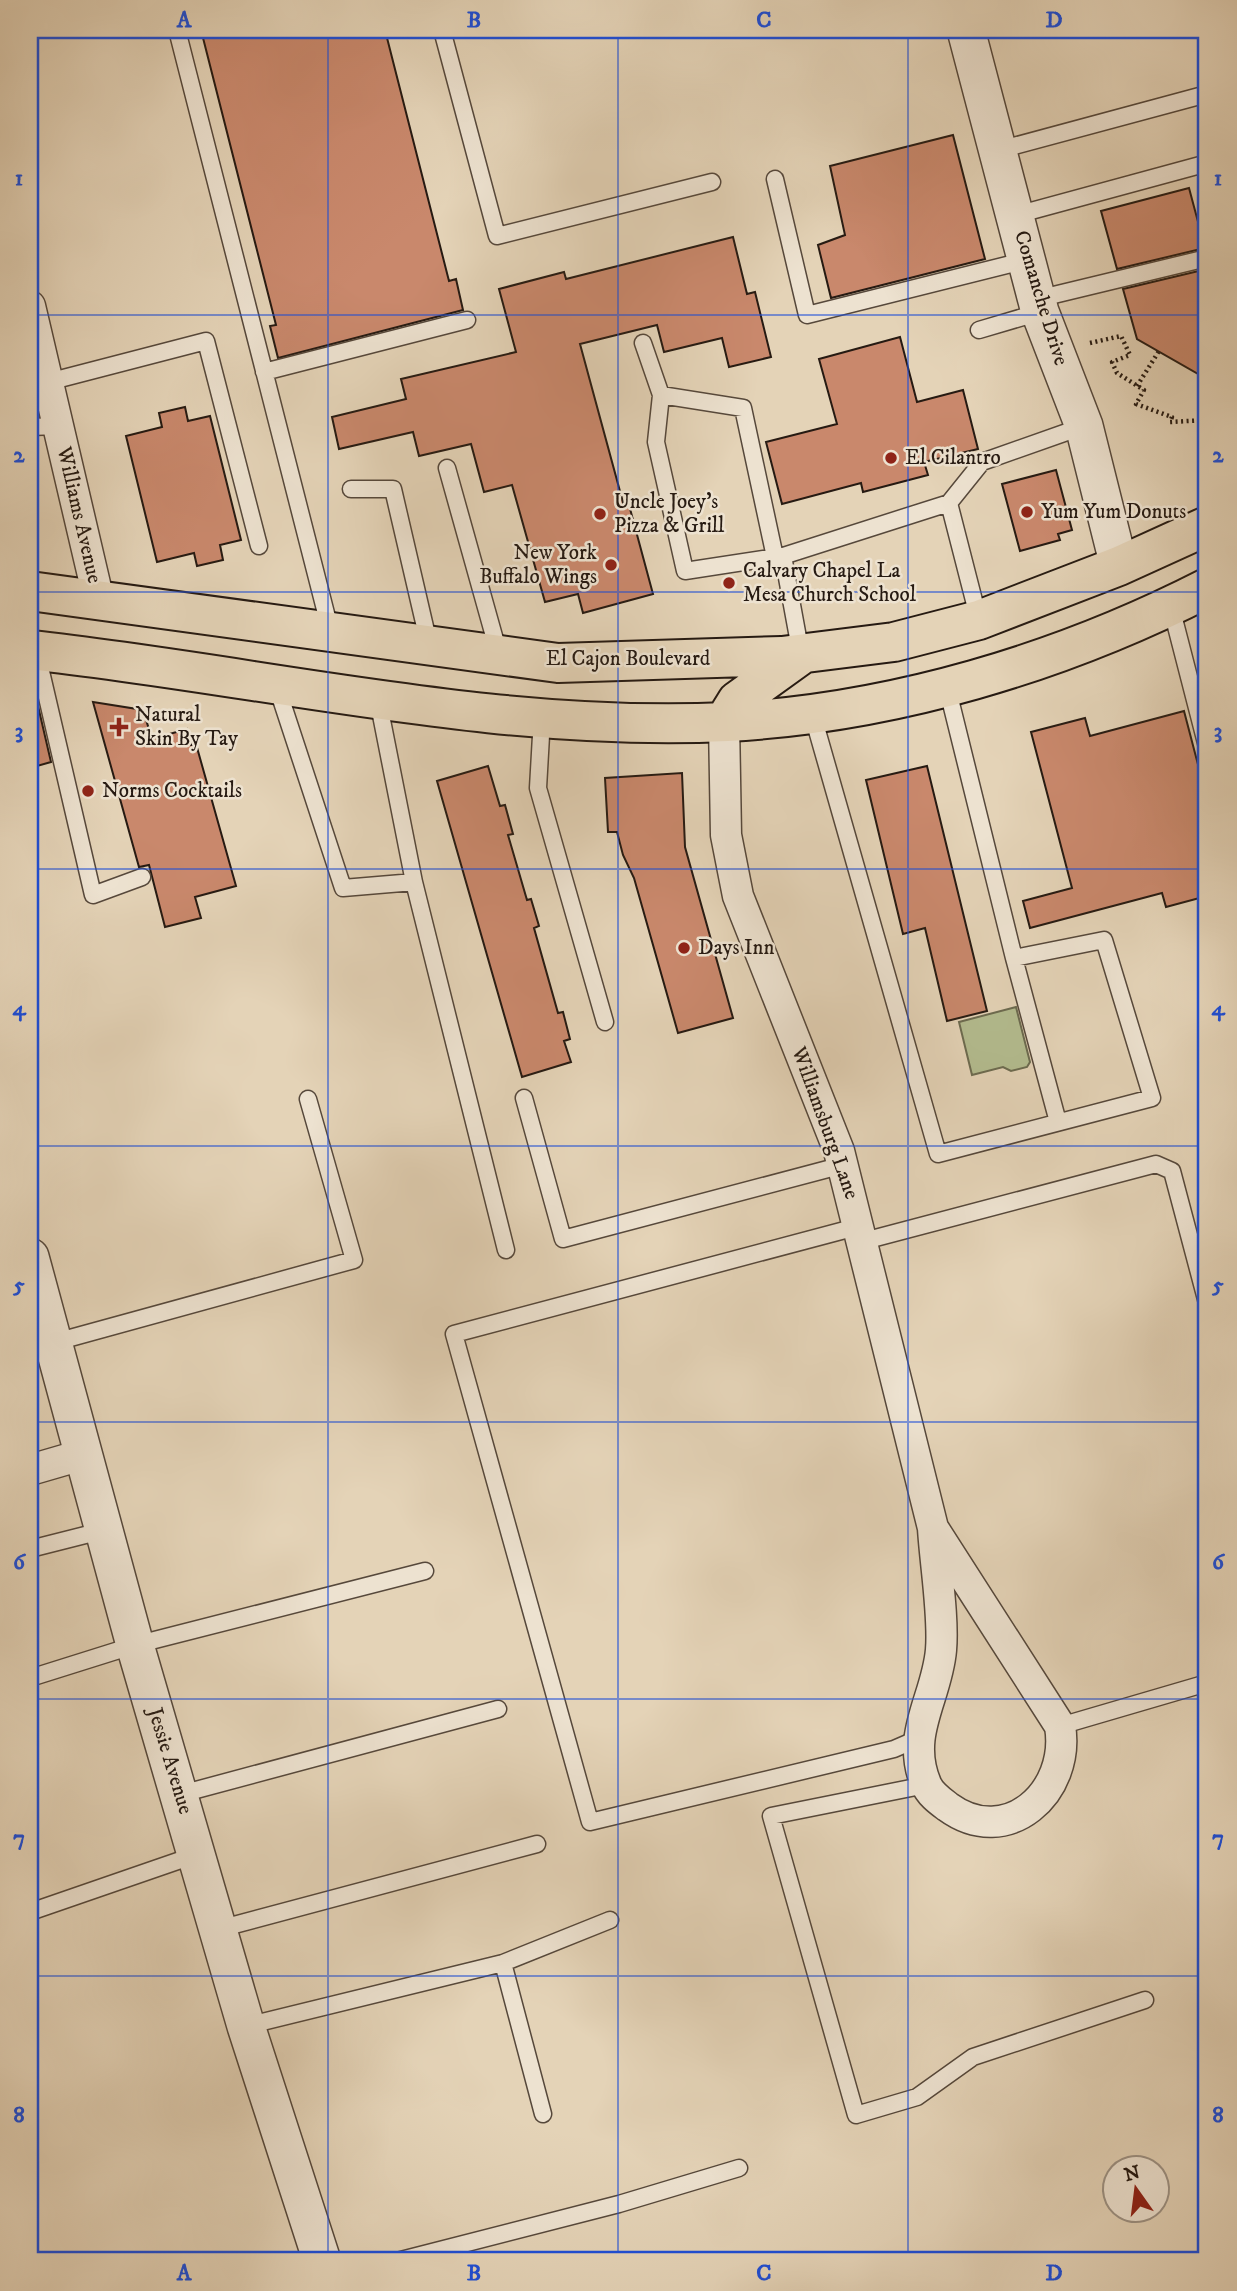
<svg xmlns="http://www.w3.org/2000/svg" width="1237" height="2291" font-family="'IM FELL DW Pica',serif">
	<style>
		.green { fill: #b3bc8f; stroke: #6c6b50; stroke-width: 2 }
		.building { fill: #c9886c; stroke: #261a12; stroke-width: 2 }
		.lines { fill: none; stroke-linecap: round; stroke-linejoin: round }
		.service-casing { stroke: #56483b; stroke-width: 19 }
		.minor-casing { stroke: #56483b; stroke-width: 33 }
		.tertiary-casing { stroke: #56483b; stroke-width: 40 }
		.primary-casing { stroke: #261a12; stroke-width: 42 }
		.path { stroke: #261a12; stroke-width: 4.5; stroke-dasharray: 2 3.5; stroke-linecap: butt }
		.service { stroke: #ede2d0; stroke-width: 16 }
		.minor { stroke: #ede2d0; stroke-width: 30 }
		.tertiary { stroke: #ede2d0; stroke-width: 37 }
		.primary { stroke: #e4d3b7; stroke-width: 38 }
		.grid { fill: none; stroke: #1d4ed8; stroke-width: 2; stroke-opacity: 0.55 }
		.poi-dot { fill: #8f2418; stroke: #ede2d0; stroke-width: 2.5 }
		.labels { text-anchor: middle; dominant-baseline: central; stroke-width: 5; stroke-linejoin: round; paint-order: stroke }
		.street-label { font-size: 21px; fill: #261a12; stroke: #ede2d0 }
		.poi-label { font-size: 21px; fill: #261a12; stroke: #ede2d0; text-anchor: start }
		.neatline { fill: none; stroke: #1d4ed8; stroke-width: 2.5 }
		.grid-label { font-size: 23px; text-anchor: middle; font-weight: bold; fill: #1d4ed8 }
	</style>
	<rect width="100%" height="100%" fill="#e4d3b7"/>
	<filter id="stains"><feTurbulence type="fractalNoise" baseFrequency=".00286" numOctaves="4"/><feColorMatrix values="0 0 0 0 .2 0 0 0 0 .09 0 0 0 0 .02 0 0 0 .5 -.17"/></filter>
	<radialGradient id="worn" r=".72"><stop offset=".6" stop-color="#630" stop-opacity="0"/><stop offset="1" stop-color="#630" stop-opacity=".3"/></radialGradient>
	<path class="green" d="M 1016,1007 L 1030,1062 L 1027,1067 L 1011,1071 L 1003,1067 L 972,1075 L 959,1022 Z"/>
	<path class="building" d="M 201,30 L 385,30 L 449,281 L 456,279 L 463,310 L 278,358 L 270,326 L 276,325 Z
		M 953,135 L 985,259 L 831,298 L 818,245 L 845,235 L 830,166 Z
		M 1189,188 L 1205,248 L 1117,269 L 1101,211 Z
		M 733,237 L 747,294 L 755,292 L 771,357 L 729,367 L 722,338 L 664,352 L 657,325 L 580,344 L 624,506 L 629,505 L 653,594 L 583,613 L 578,594 L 545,602 L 512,485 L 484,492 L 471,444 L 419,456 L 413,432 L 339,449 L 332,417 L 406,399 L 401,379 L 516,352 L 499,289 L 564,272 L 566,279 Z
		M 1207,269 L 1207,379 L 1137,339 L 1123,289 Z
		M 900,337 L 917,402 L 963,390 L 978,449 L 924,462 L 928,475 L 863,492 L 861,483 L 782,504 L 766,442 L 837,424 L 819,359 Z
		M 185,407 L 188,421 L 210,416 L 241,540 L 220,545 L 223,560 L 197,566 L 194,553 L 157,562 L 126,436 L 162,427 L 159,413 Z
		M 1056,470 L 1072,530 L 1058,534 L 1060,540 L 1020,551 L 1002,484 Z
		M 35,693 L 51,762 L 30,768 L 30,694 Z
		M 93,702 L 143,710 L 152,739 L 187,729 L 191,745 L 196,744 L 236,886 L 195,897 L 201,918 L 165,927 L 149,865 L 139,867 Z
		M 1184,711 L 1207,799 L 1207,896 L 1166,907 L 1162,893 L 1030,928 L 1023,901 L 1072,888 L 1031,732 L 1085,718 L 1090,736 Z
		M 488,766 L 500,806 L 505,805 L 513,834 L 508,835 L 527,900 L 531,899 L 539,926 L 534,928 L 558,1013 L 563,1012 L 570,1039 L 564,1041 L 571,1062 L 522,1077 L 437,781 Z
		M 927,766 L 987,1011 L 947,1021 L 925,928 L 903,934 L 866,780 Z
		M 682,773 L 685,847 L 733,1018 L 678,1033 L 634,878 L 623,855 L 617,832 L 608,832 L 605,778 Z"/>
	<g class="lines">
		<g class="service-casing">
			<path id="service" d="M 177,30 L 330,629
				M 442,30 L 497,236 L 712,182
				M 999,150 L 1207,94
				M 775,179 L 807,315 L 1027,260
				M 1016,215 L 1204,164 L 1207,177
				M 1037,299 L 1207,258
				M 979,330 L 1040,312
				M 643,343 L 661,395
				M 264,372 L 467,320
				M 48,382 L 206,341 L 259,546
				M 30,427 L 58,426
				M 447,468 L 499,654
				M 351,489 L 393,489 L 429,644
				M 775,557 L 743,408 L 661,395 L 656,442 L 685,571 L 783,556
				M 1171,607 L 1207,747
				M 979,620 L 949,503 L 982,462 L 1084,426
				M 36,650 L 93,895 L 142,877
				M 801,654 L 783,556 L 949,503
				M 277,687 L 343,888 L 414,882 L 378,700
				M 947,687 L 1014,958
				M 812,713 L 938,1154 L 1152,1098 L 1104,940 L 1014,958 L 1058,1122
				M 542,718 L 538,788 L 605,1022
				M 414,882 L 506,1250
				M 524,1098 L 563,1239 L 843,1165
				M 860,1226 L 454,1334 L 590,1822 L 894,1749 L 917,1739
				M 864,1241 L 1156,1164 L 1172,1171 L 1207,1303
				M 52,1343 L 354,1260 L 308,1099
				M 30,1549 L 105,1530
				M 30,1678 L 135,1645 L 425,1571
				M 1060,1726 L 1207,1683
				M 926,1785 L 771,1816 L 856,2115 L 917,2097 L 973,2057 L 1145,2000
				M 181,1794 L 498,1709
				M 30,1912 L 198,1854
				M 219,1929 L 537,1844
				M 503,1963 L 610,1920
				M 246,2026 L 503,1963 L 543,2114
				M 397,2261 L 619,2204 L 739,2168"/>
		</g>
		<g class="minor-casing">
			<path id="minor" d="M 30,306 L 99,601
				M 724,722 L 726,835 L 738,896 L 839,1151 L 933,1528
				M 30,1470 L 85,1454
				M 933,1528 L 1060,1726 C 1071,1792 1007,1850 948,1807 C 940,1801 930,1794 926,1784 C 905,1734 937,1698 941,1650 C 944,1616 935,1563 933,1528 Z"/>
		</g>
		<g class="tertiary-casing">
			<path id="tertiary" d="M 966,30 L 1040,312 L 1084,426 L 1119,566
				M 30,1257 L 135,1645 L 246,2026 L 322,2261"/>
		</g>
		<g class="primary-casing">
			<path id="primary" d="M 30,591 L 558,663 L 782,656 L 894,642 L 979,620 L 1119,566 L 1207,526
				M 30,650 C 261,675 492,733 727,722 C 893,713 1060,663 1207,588
				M 724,722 L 737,701 L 801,655"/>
		</g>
		<path class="path" d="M 1090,343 L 1121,336 L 1130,355 L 1112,362 L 1117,373 L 1144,390 L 1136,404 L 1172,417 L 1170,422 L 1207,420
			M 1137,386 L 1159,351"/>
		<use href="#service" class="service"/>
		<use href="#minor" class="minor"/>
		<use href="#tertiary" class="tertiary"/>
		<use href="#primary" class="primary"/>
	</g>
	<path class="grid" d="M 328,30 L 328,2261M 618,30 L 618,2261M 908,30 L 908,2261M 30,315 L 1207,315M 30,592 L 1207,592M 30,869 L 1207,869M 30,1146 L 1207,1146M 30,1422 L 1207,1422M 30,1699 L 1207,1699M 30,1976 L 1207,1976"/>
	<g class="poi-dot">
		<circle cx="891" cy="458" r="7"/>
		<circle cx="1027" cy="512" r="7"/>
		<circle cx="600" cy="514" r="7"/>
		<circle cx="611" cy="565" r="7"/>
		<circle cx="729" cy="583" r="7"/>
		<path d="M115.5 716.5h7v7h7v7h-7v7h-7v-7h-7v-7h7z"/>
		<circle cx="88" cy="791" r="7"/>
		<circle cx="684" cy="948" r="7"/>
	</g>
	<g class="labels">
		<g class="street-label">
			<text transform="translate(1041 298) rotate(73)">Comanche Drive</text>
			<text transform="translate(79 515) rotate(77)">Williams Avenue</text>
			<text x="628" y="659">El Cajon Boulevard</text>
			<text transform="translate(825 1123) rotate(70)">Williamsburg Lane</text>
			<text transform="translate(170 1761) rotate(73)">Jessie Avenue</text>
		</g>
		<g class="poi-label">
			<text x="905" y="458">El Cilantro</text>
			<text x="614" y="502">Uncle Joey's<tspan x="614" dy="24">Pizza &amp; Grill</tspan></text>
			<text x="1041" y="512">Yum Yum Donuts</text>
			<text x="597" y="553" text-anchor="end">New York<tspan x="597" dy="24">Buffalo Wings</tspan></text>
			<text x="743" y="571">Calvary Chapel La<tspan x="743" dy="24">Mesa Church School</tspan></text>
			<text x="135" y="715">Natural<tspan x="135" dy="24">Skin By Tay</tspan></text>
			<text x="102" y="791">Norms Cocktails</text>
			<text x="698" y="948">Days Inn</text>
		</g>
	</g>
	<rect width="1237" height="2291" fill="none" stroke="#e4d3b7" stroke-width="77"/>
	<g transform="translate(1136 2189) rotate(346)"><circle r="33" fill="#ede2d0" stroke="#9d9284" stroke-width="2"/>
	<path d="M0-5L12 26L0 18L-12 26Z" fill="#8f2418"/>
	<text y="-10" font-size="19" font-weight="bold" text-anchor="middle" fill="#261a12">N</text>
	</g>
	<rect x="38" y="38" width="1160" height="2214" class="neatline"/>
	<g class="grid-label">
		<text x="184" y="27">A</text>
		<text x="474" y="27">B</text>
		<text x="764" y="27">C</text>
		<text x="1054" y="27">D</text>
		<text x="19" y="185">1</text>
		<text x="1218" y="185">1</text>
		<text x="19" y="462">2</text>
		<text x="1218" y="462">2</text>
		<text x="19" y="738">3</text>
		<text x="1218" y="738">3</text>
		<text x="19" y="1015">4</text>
		<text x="1218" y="1015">4</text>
		<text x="19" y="1292">5</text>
		<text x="1218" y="1292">5</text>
		<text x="19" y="1569">6</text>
		<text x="1218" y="1569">6</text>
		<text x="19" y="1845">7</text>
		<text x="1218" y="1845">7</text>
		<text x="19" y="2122">8</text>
		<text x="1218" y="2122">8</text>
		<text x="184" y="2280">A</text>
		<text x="474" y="2280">B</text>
		<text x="764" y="2280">C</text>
		<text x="1054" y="2280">D</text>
	</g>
	<rect width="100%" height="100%" filter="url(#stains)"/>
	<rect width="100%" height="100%" fill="url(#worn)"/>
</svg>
